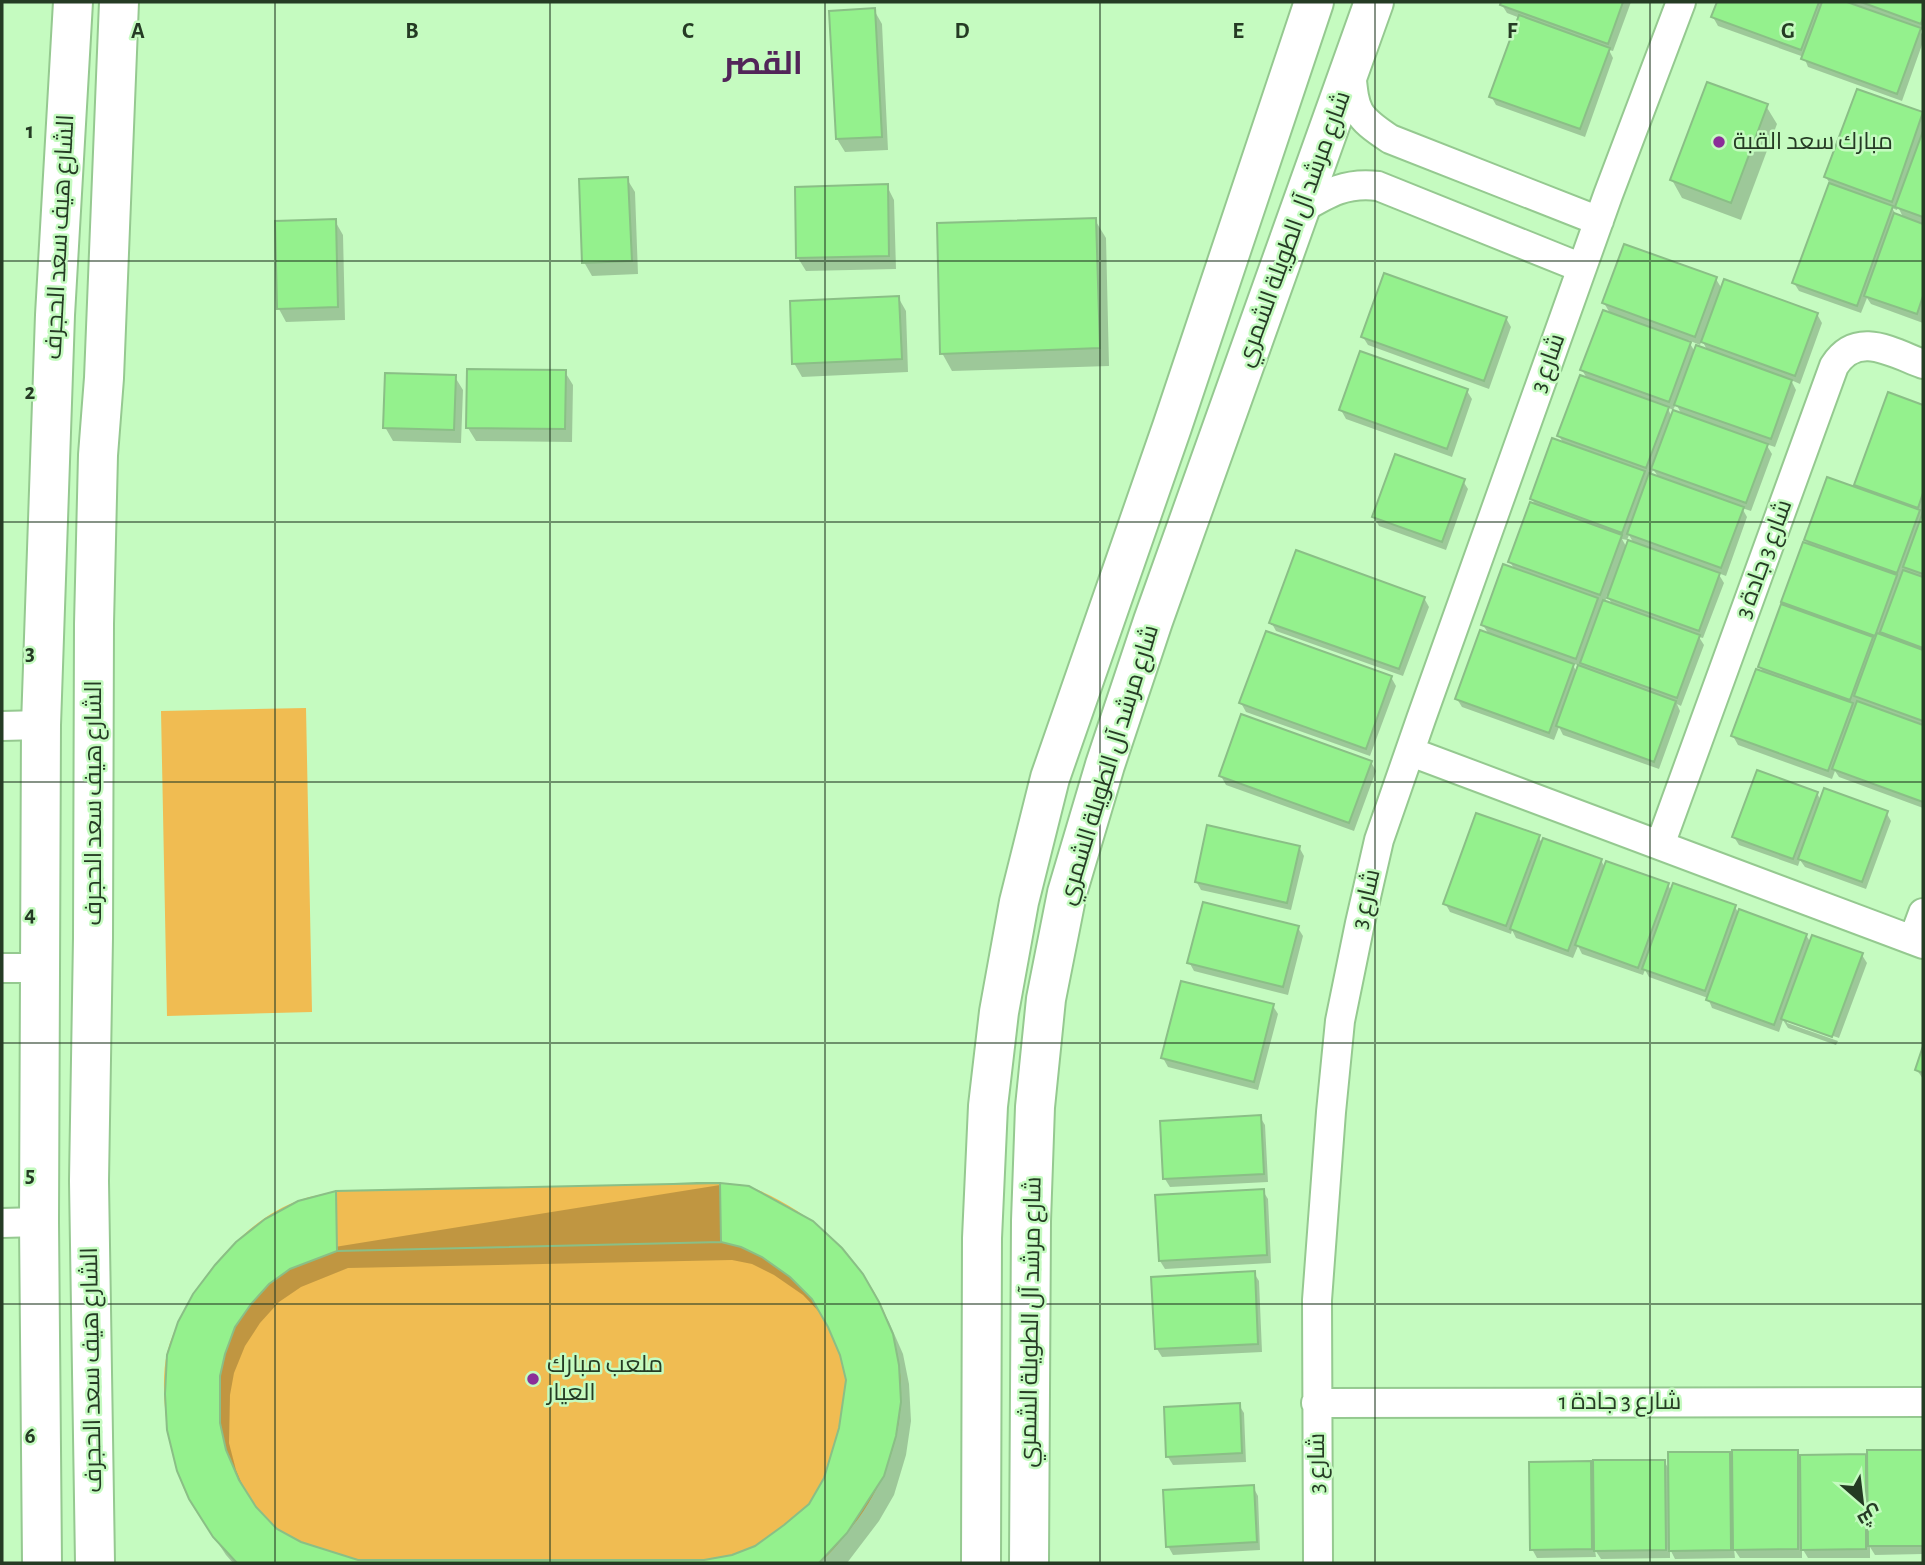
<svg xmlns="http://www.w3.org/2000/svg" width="1925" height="1565" font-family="'Alegreya Sans',Cairo,sans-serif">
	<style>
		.green { fill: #f0bc52 }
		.shadow { fill: #0003; fill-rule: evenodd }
		.building { fill: #94f18d; stroke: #8abf86; stroke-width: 2; fill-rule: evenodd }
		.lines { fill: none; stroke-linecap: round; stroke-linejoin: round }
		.street-casing { stroke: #95c990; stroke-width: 32 }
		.secondary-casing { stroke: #95c990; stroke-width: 42 }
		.street { stroke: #fff; stroke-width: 28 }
		.secondary { stroke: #fff; stroke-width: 38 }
		.grid { fill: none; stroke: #253b24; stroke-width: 2; stroke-opacity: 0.55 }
		.poi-dot { fill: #8b2e98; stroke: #c5fbc0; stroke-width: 2.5 }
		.labels { text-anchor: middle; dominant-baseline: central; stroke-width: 5; stroke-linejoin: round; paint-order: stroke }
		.poi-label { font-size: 24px; fill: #253b24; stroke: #c5fbc0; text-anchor: start }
		.street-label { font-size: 24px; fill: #253b24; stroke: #c5fbc0 }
		.district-label { font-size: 32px; font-weight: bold; fill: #522559; stroke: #c5fbc0 }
		.grid-label { font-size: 23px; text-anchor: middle; font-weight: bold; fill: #253b24; stroke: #c5fbc0; stroke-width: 5; stroke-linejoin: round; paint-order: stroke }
	</style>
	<rect width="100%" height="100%" fill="#c5fbc0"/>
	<path class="green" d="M 306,708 L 312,1012 L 167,1016 L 161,711 Z
		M 720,1183 C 730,1184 742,1184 751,1187 C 779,1198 807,1215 828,1235 C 913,1313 925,1426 858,1519 C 846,1534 834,1551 819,1563 L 237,1563 C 219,1543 202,1523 189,1499 C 170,1464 158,1393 167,1353 C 182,1295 241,1220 300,1200 C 311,1196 324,1194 336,1191 Z"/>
	<path class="shadow" d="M 1503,2 L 1631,2 L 1613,51 L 1609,50 L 1613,58 L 1585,137 L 1496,105 L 1491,96 L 1520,18 L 1507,13 L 1502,5 Z
		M 1719,2 L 1923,2 L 1923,30 L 1919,29 L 1923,36 L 1923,42 L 1902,101 L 1808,67 L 1804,57 L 1718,26 L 1713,17 Z
		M 874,10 L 882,24 L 888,150 L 845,152 L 837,139 Z
		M 1858,91 L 1923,114 L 1923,323 L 1871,304 L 1867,298 L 1861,313 L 1799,291 L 1794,283 L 1830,184 L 1826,177 ZM 1898,207 L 1904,219 L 1897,216 L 1892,208 L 1897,210 Z
		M 1766,106 L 1777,124 L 1741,220 L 1682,198 L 1672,180 Z
		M 627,179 L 635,192 L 638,274 L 592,276 L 584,262 Z
		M 887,186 L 894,200 L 896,269 L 806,271 L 798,258 Z
		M 1095,220 L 1106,238 L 1109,366 L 952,371 L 942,353 Z
		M 335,221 L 343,235 L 345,320 L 286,322 L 279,309 Z
		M 1716,279 L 1722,289 L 1817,314 L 1822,323 L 1800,384 L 1791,380 L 1796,390 L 1775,447 L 1766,444 L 1772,454 L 1751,511 L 1742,508 L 1747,517 L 1726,576 L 1718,573 L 1724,583 L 1703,638 L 1699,637 L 1704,645 L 1681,706 L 1677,704 L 1680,711 L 1659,769 L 1563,735 L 1559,727 L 1554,740 L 1462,707 L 1457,699 L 1490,636 L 1483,625 L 1515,570 L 1510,562 L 1536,506 L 1532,499 L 1564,444 L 1559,436 L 1588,380 L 1582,370 L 1611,315 L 1604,303 ZM 1688,340 L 1700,345 L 1702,340 L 1708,352 L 1695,352 ZM 1676,404 L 1682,415 L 1672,417 L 1667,407 L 1673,410 ZM 1653,469 L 1659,478 L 1651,476 ZM 1629,535 L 1634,544 L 1627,548 L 1622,539 L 1627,540 ZM 1607,595 L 1613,606 L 1605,602 ZM 1572,663 L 1580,666 L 1577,673 Z
		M 898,297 L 906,311 L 908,372 L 802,377 L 794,363 Z
		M 1506,318 L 1511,327 L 1489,389 L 1368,345 L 1363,337 Z
		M 565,372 L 573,385 L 572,442 L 476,441 L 468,428 Z
		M 455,377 L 463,390 L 461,443 L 393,441 L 385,427 Z
		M 1467,391 L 1472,399 L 1452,457 L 1346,419 L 1341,410 Z
		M 1889,394 L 1923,407 L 1923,646 L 1886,633 L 1886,636 L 1923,650 L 1923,808 L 1839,777 L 1835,771 L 1832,779 L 1738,745 L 1733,736 L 1764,673 L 1760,667 L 1786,608 L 1783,602 L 1809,545 L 1805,539 L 1860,491 L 1856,485 Z
		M 1463,481 L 1468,489 L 1446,550 L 1379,526 L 1374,517 Z
		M 1424,598 L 1429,607 L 1403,676 L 1276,631 L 1271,622 Z
		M 1391,677 L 1396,686 L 1370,756 L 1246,712 L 1241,703 Z
		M 1371,762 L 1376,771 L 1354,831 L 1226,785 L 1221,776 Z
		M 1817,793 L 1821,801 L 1886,812 L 1891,821 L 1866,889 L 1805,867 L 1800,860 L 1798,866 L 1739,845 L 1734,837 Z
		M 1538,837 L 1543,844 L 1601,860 L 1605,868 L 1668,885 L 1672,892 L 1735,907 L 1739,914 L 1806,935 L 1811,943 L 1862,955 L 1867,963 L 1839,1038 L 1787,1020 L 1787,1023 L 1838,1041 L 1836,1045 L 1788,1028 L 1783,1020 L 1779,1032 L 1712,1008 L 1708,998 L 1649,977 L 1645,970 L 1643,975 L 1582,954 L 1578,946 L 1573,958 L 1516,938 L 1512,930 L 1511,934 L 1450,912 L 1445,903 Z
		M 1299,847 L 1304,856 L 1291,910 L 1201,890 L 1196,881 Z
		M 1298,928 L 1303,936 L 1288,995 L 1194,971 L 1189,962 Z
		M 1273,1006 L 1278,1014 L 1258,1090 L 1168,1067 L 1163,1058 Z
		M 1923,1051 L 1923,1079 L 1917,1070 Z
		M 1260,1117 L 1265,1125 L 1268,1182 L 1170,1187 L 1165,1179 Z
		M 720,1185 L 862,1275 L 889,1322 L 903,1354 L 909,1384 L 911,1421 L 906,1455 L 894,1495 L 879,1521 L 847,1563 L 233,1563 L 226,1555 L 201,1517 L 216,1266 ZM 732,1260 L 752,1264 L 774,1275 L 803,1295 L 824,1317 L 842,1354 L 847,1380 L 841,1429 L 826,1479 L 810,1505 L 756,1547 L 732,1556 L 705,1561 L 357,1561 L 300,1544 L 276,1531 L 255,1508 L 247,1496 L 236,1470 L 229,1443 L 230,1395 L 234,1373 L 245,1346 L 260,1323 L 279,1302 L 301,1287 L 348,1268 Z
		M 1263,1191 L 1268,1199 L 1271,1263 L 1165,1269 L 1160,1261 Z
		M 1254,1273 L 1259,1281 L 1262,1352 L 1162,1357 L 1157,1349 Z
		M 1239,1405 L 1244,1413 L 1246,1462 L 1173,1465 L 1168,1457 Z
		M 1797,1452 L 1800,1457 L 1865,1456 L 1869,1464 L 1869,1452 L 1923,1452 L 1923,1554 L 1875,1555 L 1870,1547 L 1870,1558 L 1808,1558 L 1802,1548 L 1802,1558 L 1740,1558 L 1734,1549 L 1735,1558 L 1675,1559 L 1670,1549 L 1670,1558 L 1601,1559 L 1595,1550 L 1596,1557 L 1537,1558 L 1532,1549 L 1590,1462 L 1595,1471 L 1664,1461 L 1670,1471 L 1729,1453 L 1734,1462 Z
		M 1253,1487 L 1258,1496 L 1260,1550 L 1173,1555 L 1168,1546 Z"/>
	<path class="building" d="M 1501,2 L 1623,2 L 1608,44 L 1500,5 Z
		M 1717,2 L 1819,2 L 1801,50 L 1711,17 Z
		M 1822,2 L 1847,2 L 1921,28 L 1897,94 L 1801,59 Z
		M 1861,2 L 1923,2 L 1923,17 L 1921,24 Z
		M 875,8 L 882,137 L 836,139 L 829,11 Z
		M 1519,15 L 1610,48 L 1580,129 L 1489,97 Z
		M 1707,82 L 1768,104 L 1731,203 L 1670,180 Z
		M 1857,89 L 1923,112 L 1892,202 L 1824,177 Z
		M 1923,131 L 1923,217 L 1895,207 Z
		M 628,177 L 632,261 L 582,263 L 579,179 Z
		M 1829,183 L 1893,206 L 1857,306 L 1792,283 Z
		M 888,184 L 889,256 L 796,258 L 795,187 Z
		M 1894,213 L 1923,224 L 1923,296 L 1917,314 L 1864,296 Z
		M 1096,218 L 1100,348 L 940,354 L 937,223 Z
		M 336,219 L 338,307 L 277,309 L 275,221 Z
		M 1624,244 L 1717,277 L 1695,337 L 1602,303 Z
		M 1384,273 L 1507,317 L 1484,381 L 1361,337 Z
		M 1724,279 L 1818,313 L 1795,376 L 1701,342 Z
		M 899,296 L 902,359 L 792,364 L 790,301 Z
		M 1603,310 L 1691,342 L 1669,402 L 1580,370 Z
		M 1696,345 L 1792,380 L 1771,439 L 1674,405 Z
		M 1360,351 L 1468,389 L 1447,449 L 1339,410 Z
		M 467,369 L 566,370 L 565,429 L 466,428 Z
		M 385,373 L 456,375 L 454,430 L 383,428 Z
		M 1580,375 L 1669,407 L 1646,468 L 1557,436 Z
		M 1888,392 L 1923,405 L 1923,493 L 1918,508 L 1854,485 Z
		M 1673,410 L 1768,444 L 1746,503 L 1651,469 Z
		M 1552,438 L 1645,471 L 1622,533 L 1530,499 Z
		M 1395,454 L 1465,479 L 1442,542 L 1372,517 Z
		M 1649,473 L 1744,507 L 1721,568 L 1627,534 Z
		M 1827,477 L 1920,510 L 1897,573 L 1804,540 Z
		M 1530,502 L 1622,535 L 1600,595 L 1508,562 Z
		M 1923,512 L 1923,574 L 1903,567 Z
		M 1628,540 L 1720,573 L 1699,631 L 1607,598 Z
		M 1803,542 L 1897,575 L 1875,636 L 1781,602 Z
		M 1296,550 L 1425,597 L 1399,669 L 1269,623 Z
		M 1503,564 L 1598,598 L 1576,659 L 1481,625 Z
		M 1903,570 L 1923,577 L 1923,648 L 1880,632 Z
		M 1603,600 L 1700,635 L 1677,698 L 1580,663 Z
		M 1781,604 L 1873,637 L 1850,700 L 1758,667 Z
		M 1480,630 L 1574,664 L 1549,733 L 1455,699 Z
		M 1266,631 L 1392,676 L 1366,749 L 1239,703 Z
		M 1877,633 L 1923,650 L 1923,721 L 1854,696 Z
		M 1578,665 L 1676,701 L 1654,762 L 1556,726 Z
		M 1756,669 L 1853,703 L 1828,771 L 1731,736 Z
		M 1857,701 L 1923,725 L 1923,802 L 1832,769 Z
		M 1241,714 L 1372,761 L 1349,823 L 1219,776 Z
		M 1757,770 L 1818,792 L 1793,859 L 1732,837 Z
		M 1824,788 L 1888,811 L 1862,882 L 1798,859 Z
		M 1476,813 L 1540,835 L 1506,926 L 1443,904 Z
		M 1207,825 L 1300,846 L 1287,903 L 1195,882 Z
		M 1543,838 L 1602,859 L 1568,951 L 1510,929 Z
		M 1606,861 L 1669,883 L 1638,968 L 1575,945 Z
		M 1673,883 L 1736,905 L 1705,991 L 1642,969 Z
		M 1203,902 L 1299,926 L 1283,987 L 1187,963 Z
		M 1739,909 L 1807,934 L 1774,1025 L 1706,1000 Z
		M 1812,935 L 1863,953 L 1832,1037 L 1781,1019 Z
		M 1181,981 L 1274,1004 L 1254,1082 L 1161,1058 Z
		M 1923,1046 L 1923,1073 L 1915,1070 Z
		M 1261,1115 L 1264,1174 L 1163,1179 L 1160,1121 Z
		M 720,1183 L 749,1186 L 813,1221 L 842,1248 L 863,1274 L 879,1302 L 893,1334 L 899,1365 L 901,1402 L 896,1436 L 884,1476 L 847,1533 L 819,1563 L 237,1563 L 213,1537 L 189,1499 L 177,1471 L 167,1430 L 165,1394 L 167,1355 L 178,1322 L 193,1294 L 215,1265 L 236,1242 L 265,1219 L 298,1201 L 336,1191 ZM 721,1242 L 741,1247 L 762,1257 L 790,1277 L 812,1299 L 828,1327 L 840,1355 L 846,1380 L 839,1428 L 824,1478 L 809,1504 L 784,1525 L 755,1546 L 732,1555 L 704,1560 L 358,1560 L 301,1542 L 277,1529 L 256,1507 L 239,1480 L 226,1450 L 220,1423 L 220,1376 L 225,1354 L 235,1327 L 251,1304 L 269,1284 L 290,1269 L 337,1251 Z
		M 720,1183 L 721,1242 L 337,1251 L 336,1191 Z
		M 1264,1189 L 1267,1255 L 1159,1261 L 1155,1195 Z
		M 1255,1271 L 1258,1344 L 1155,1349 L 1151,1277 Z
		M 1240,1403 L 1242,1453 L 1166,1457 L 1164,1407 Z
		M 1732,1450 L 1798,1450 L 1798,1549 L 1733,1550 Z
		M 1867,1450 L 1923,1450 L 1923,1546 L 1868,1546 Z
		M 1668,1452 L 1730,1452 L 1731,1550 L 1669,1551 Z
		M 1866,1454 L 1866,1549 L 1801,1550 L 1800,1455 Z
		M 1593,1460 L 1665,1460 L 1666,1550 L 1594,1551 Z
		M 1591,1461 L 1592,1549 L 1530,1550 L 1529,1462 Z
		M 1254,1485 L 1257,1542 L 1166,1547 L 1163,1490 Z"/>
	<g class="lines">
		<g class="street-casing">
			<path id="street" d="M 1351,71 C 1355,111 1355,116 1390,139 L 1599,221
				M 1301,209 C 1328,193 1346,182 1378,186 L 1582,268
				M 2,726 L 41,725
				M 1411,752 L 1923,944
				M 1660,845 L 1834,366 C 1857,330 1891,352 1923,364
				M 1913,940 L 1923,913
				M 2,968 L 41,968
				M 2,1223 L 39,1222
				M 1316,1403 L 1923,1402
				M 1318,1563 L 1317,1300 L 1331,1112 L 1340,1021 L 1360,923 L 1379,840 L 1421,719 L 1608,195 L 1681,2"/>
		</g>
		<g class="secondary-casing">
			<path id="secondary" d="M 42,1563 L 39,1222 L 41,725 L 55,315 L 73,2
				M 95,1563 L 89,1181 L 93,938 L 94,624 L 98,455 L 104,378 L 119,2
				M 981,1563 L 982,1238 L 988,1106 L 999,1012 L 1019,902 L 1050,778 L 1172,427 L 1314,2
				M 1029,1563 L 1031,1221 L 1035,1107 L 1046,999 L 1067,893 L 1105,765 L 1153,621 L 1374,2"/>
		</g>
		<use href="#street" class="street"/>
		<use href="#secondary" class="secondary"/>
	</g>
	<path class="grid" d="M 275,2 L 275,1563M 550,2 L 550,1563M 825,2 L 825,1563M 1100,2 L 1100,1563M 1375,2 L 1375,1563M 1650,2 L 1650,1563M 2,261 L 1923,261M 2,522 L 1923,522M 2,782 L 1923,782M 2,1043 L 1923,1043M 2,1304 L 1923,1304"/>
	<g class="poi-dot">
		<circle cx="1719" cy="142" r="7"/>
		<circle cx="533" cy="1379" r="7"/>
	</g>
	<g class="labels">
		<g class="poi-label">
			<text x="1733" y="142">مبارك سعد القبة</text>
			<text x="547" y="1365">ملعب مبارك<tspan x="547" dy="28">العيار</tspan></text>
		</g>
		<g class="street-label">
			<text transform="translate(1294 229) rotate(-70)">شارع مرشد آل الطويلة الشمري</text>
			<text transform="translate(60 237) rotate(-87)">الشارع هيف سعد الحجرف</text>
			<text transform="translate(1548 363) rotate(-70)">شارع 3</text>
			<text transform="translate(1764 559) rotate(-70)">شارع 3 جادة 3</text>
			<text transform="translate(1109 765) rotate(-73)">شارع مرشد آل الطويلة الشمري</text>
			<text transform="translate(94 803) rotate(-90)">الشارع هيف سعد الحجرف</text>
			<text transform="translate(1366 899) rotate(-77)">شارع 3</text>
			<text transform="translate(1031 1322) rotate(-89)">شارع مرشد آل الطويلة الشمري</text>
			<text transform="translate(92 1370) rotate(-91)">الشارع هيف سعد الحجرف</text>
			<text x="1620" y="1402">شارع 3 جادة 1</text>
			<text transform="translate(1317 1463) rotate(-90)">شارع 3</text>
		</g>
		<g class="district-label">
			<text x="763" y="64">القصر</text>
		</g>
	</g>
	<g class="grid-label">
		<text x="138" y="38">A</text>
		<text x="412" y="38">B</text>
		<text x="688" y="38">C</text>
		<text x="962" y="38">D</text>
		<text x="1238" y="38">E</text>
		<text x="1512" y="38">F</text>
		<text x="1788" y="38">G</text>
		<text x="30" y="138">1</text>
		<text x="30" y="399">2</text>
		<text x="30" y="660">3</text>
		<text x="30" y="921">4</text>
		<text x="30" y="1182">5</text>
		<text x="30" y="1443">6</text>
	</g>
	<rect width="1925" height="1565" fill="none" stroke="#253b24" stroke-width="7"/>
	<g transform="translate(1862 1502) rotate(152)" stroke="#c5fbc0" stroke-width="5" paint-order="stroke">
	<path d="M0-5L12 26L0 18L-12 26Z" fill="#253b24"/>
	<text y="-10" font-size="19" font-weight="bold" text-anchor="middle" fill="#253b24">ش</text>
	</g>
</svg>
